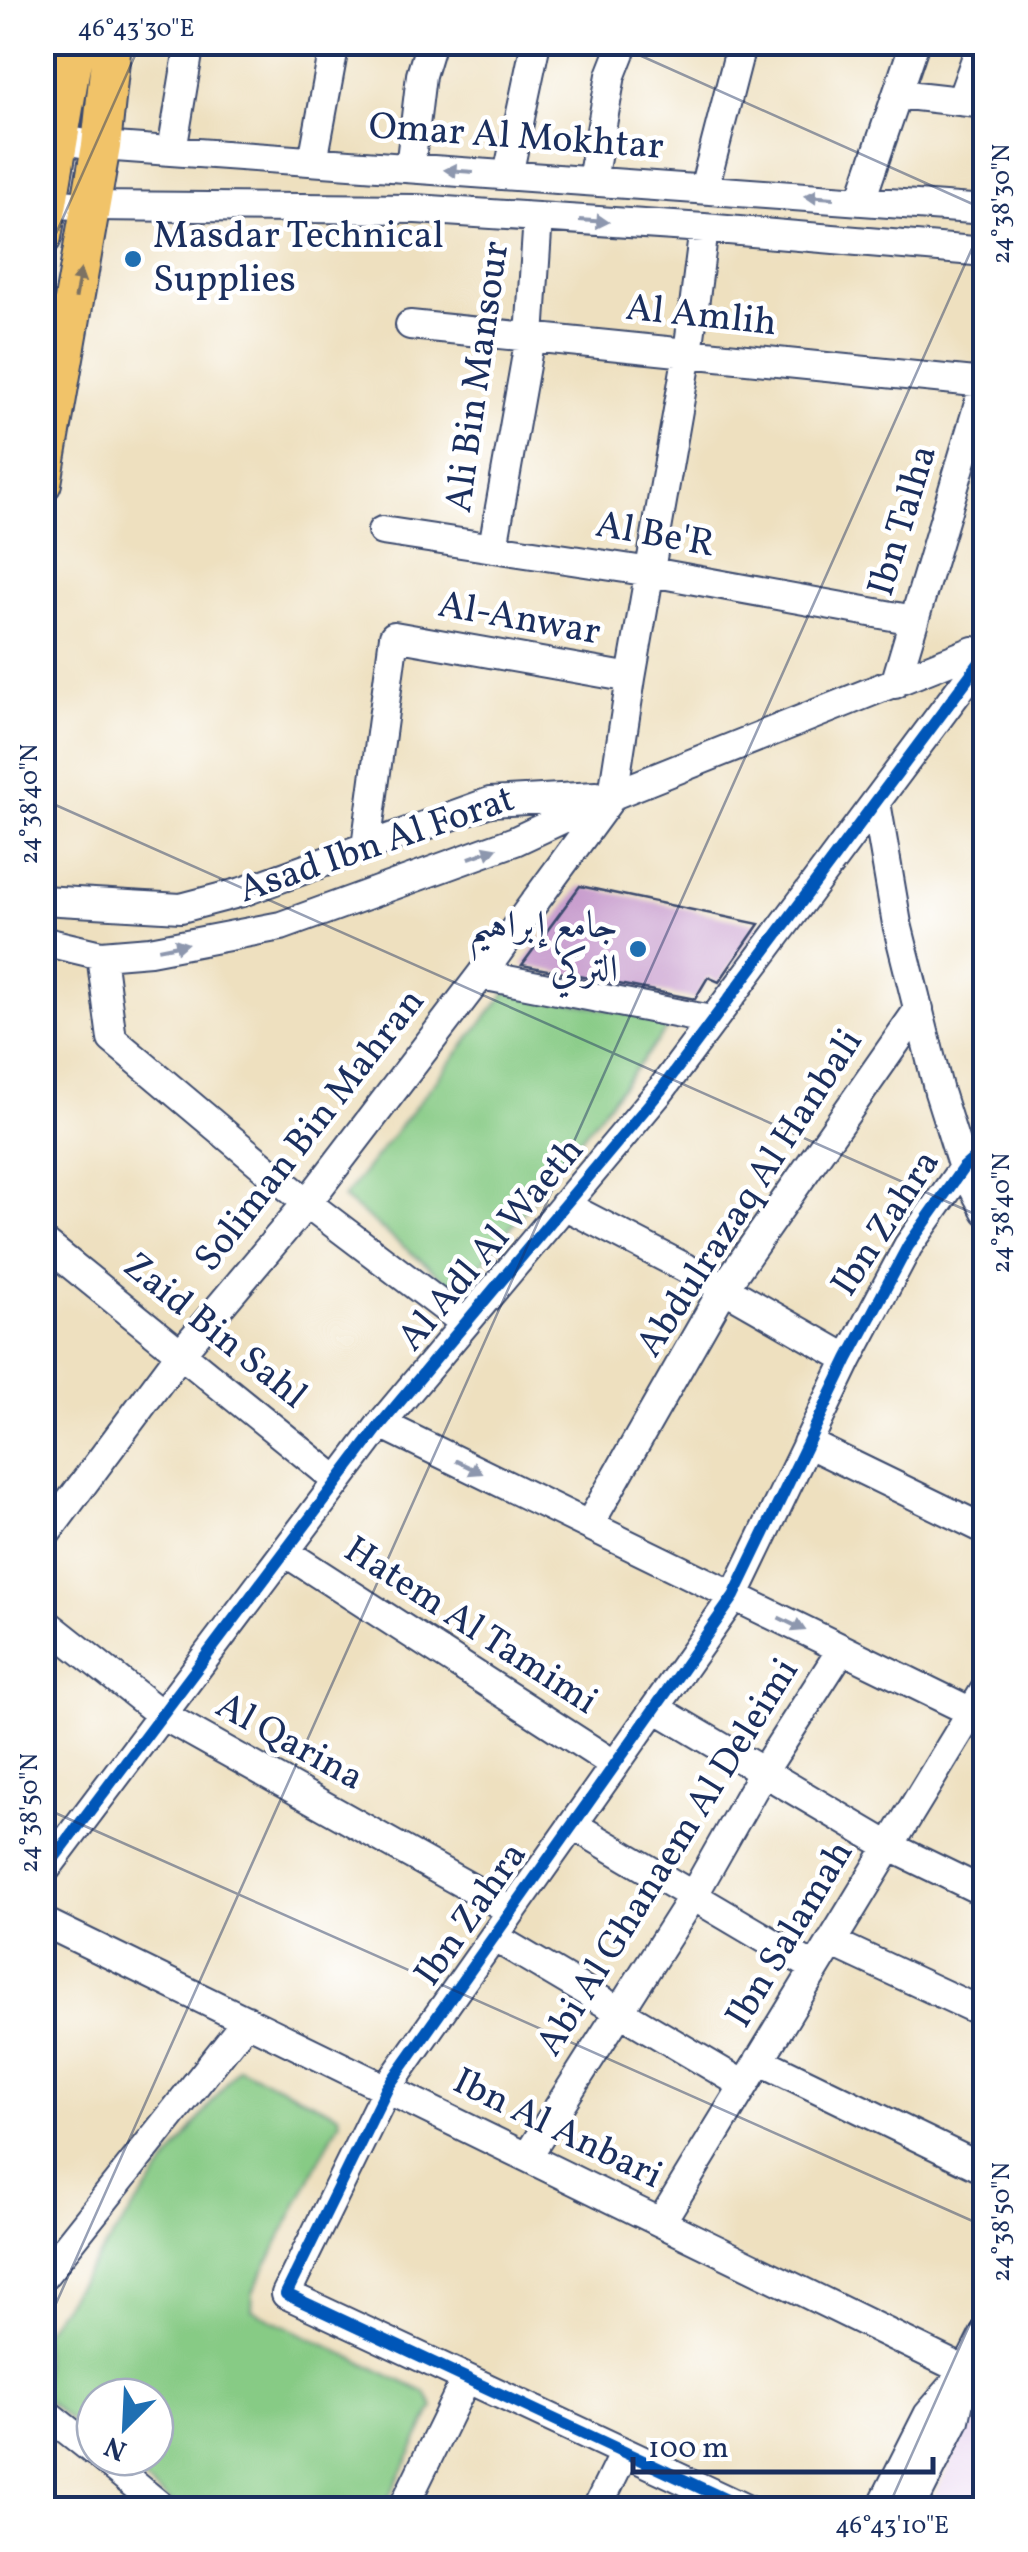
<svg xmlns="http://www.w3.org/2000/svg" width="1028" height="2552" font-family="Vollkorn,Amiri,serif">
	<style>
		.built { fill: #e7d2ef }
		.green { fill: #87cb85; stroke: #517d72; stroke-width: 2.5 }
		.building { fill: #c496ca }
		.lines { fill: none; stroke-linecap: round; stroke-linejoin: round }
		.minor-casing { stroke: #3b4a6d; stroke-width: 32 }
		.major-casing { stroke: #3b4a6d; stroke-width: 42 }
		.minor { stroke: #fff; stroke-width: 28 }
		.major { stroke: #f1c369; stroke-width: 38 }
		.cycleway-casing { stroke: #fff; stroke-width: 19 }
		.cycleway { stroke: #0057b8; stroke-width: 12 }
		.oneway { fill: #8d97ae }
		.oneway2 { fill: #7b7263 }
		.ticks { fill: none; stroke: #1b2f5e; stroke-width: 2.5; stroke-opacity: 0.45 }
		.poi-dot { fill: #1f6fb2; stroke: #fff; stroke-width: 4 }
		.labels { text-anchor: middle; dominant-baseline: central; stroke-width: 9; stroke-linejoin: round; paint-order: stroke }
		.street-label { font-size: 38px; fill: #1b2f5e; stroke: #fff }
		.poi-label { font-size: 38px; fill: #1b2f5e; stroke: #fff; text-anchor: start }
		.neatline { fill: none; stroke: #1b2f5e; stroke-width: 4 }
		.ticks-label { font-size: 25px; text-anchor: middle; fill: #1b2f5e }
	</style>
	<rect width="100%" height="100%" fill="#fff"/>
	<filter id="ink" filterUnits="userSpaceOnUse"><feTurbulence type="fractalNoise" baseFrequency=".01" numOctaves="2"/><feDisplacementMap in="SourceGraphic" scale="20" xChannelSelector="R" yChannelSelector="G"/><feConvolveMatrix kernelMatrix="1 2 1 2 8 2 1 2 1" color-interpolation-filters="sRGB"/></filter>
	<filter id="wash" filterUnits="userSpaceOnUse"><feTurbulence type="fractalNoise" baseFrequency=".0048" numOctaves="4" result="noise"/><feDisplacementMap in="SourceGraphic" scale="40" xChannelSelector="R" yChannelSelector="G"/><feGaussianBlur stdDeviation="2.25" result="paint"/><feColorMatrix in="noise" values="0 0 0 0 0 0 0 0 0 0 0 0 0 0 0 0 0 1.4 0 .05"/><feComposite in="paint" operator="in"/></filter>
	<g filter="url(#wash)">
		<rect width="100%" height="100%" fill="#eee0bf"/>
		<path class="built" d="M 970,2421 L 985,2428 L 985,2509 L 928,2509 Z"/>
		<path class="green" d="M 507,991 L 673,1021 L 460,1292 L 343,1198 Z
			M 238,2067 L 338,2114 L 340,2120 L 253,2292 L 252,2310 L 426,2393 L 434,2407 L 383,2509 L 179,2509 L 115,2457 L 155,2457 L 155,2397 L 95,2397 L 95,2441 L 43,2398 L 43,2332 Z"/>
		<g id="blocks">
			<path class="building" d="M 580,886 L 759,924 L 719,982 L 708,977 L 695,999 L 522,965 Z"/>
		</g>
	</g>
	<g filter="url(#ink)">
		<use href="#blocks" fill-opacity="0" stroke="#3b4a6d" stroke-width="2.5"/>
		<g class="lines">
			<g class="minor-casing">
				<path id="minor" d="M 898,94 L 986,104
					M 961,101 L 982,42
					M 42,137 L 101,146 L 986,210
					M 172,151 L 190,42
					M 313,161 L 335,42
					M 410,168 L 421,75 L 431,42
					M 508,175 L 536,42
					M 592,180 L 611,75 L 624,42
					M 704,189 L 742,42
					M 861,200 L 915,42
					M 42,203 L 91,206 L 416,209 L 704,228 L 986,252
					M 410,325 L 985,383
					M 382,531 L 651,572 L 914,620
					M 493,547 L 530,337 L 538,217
					M 895,684 L 986,380
					M 876,802 L 897,924 L 939,1092 L 963,1168 L 986,1211
					M 366,847 L 394,636 L 631,678
					M 42,900 L 181,908 L 242,892 L 490,802 L 596,796
					M 42,941 L 101,955 L 150,951 L 281,926 L 515,841 L 613,795 L 973,651 L 986,653
					M 101,955 L 112,1039 L 307,1203 L 465,1323
					M 481,975 L 711,1020
					M 564,1205 L 724,1288 L 848,1359
					M 42,1241 L 338,1481
					M 381,1424 L 986,1719
					M 807,1443 L 986,1530
					M 589,1525 L 724,1288 L 919,1009
					M 42,1539 L 180,1354 L 307,1203 L 481,975 L 613,795 L 631,678 L 688,353 L 704,228
					M 285,1552 L 615,1765
					M 42,1620 L 162,1715 L 512,1911
					M 655,1708 L 889,1846 L 986,1893
					M 573,1825 L 815,1968
					M 42,1874 L 381,1424 L 661,1090 L 986,654
					M 42,1921 L 986,2381
					M 494,1937 L 744,2085
					M 831,1942 L 986,2014
					M 759,2060 L 986,2170
					M 527,2157 L 693,1896 L 763,1772 L 842,1649
					M 661,2222 L 986,1688
					M 42,2278 L 247,2020
					M 42,2410 L 95,2452
					M 101,2457 L 165,2510
					M 402,2510 L 466,2379
					M 596,2510 L 624,2453
					M 748,2510 L 286,2294 L 387,2088 L 734,1596 L 848,1359 L 908,1246 L 963,1168 L 986,1148
					M 880,2510 L 928,2415 L 966,2371 L 986,2331
					M 910,2510 L 955,2420 L 964,2378"/>
			</g>
			<g class="major-casing">
				<path id="major" d="M 42,237 L 75,42
					M 42,483 L 101,146 L 112,42"/>
			</g>
			<use href="#minor" class="minor"/>
			<use href="#major" class="major"/>
			<g class="cycleway-casing">
				<path id="cycleway" d="M 42,1874 L 381,1424 L 661,1090 L 986,654
					M 748,2510 L 286,2294 L 387,2088 L 734,1596 L 848,1359 L 908,1246 L 963,1168 L 986,1148"/>
			</g>
			<use href="#cycleway" class="cycleway"/>
		</g>
		<defs><path id="oneway-solid" d="M-6-.8H1V-3.2L6.5 0L1 3.2V.8H-6Z" transform="scale(2.5)"/></defs>
		<g class="oneway">
			<use href="#oneway-solid" transform="translate(459 171) rotate(-176)"/>
			<use href="#oneway-solid" transform="translate(819 197) rotate(-176)"/>
			<use href="#oneway-solid" transform="translate(594 221) rotate(4)"/>
			<use href="#oneway-solid" transform="translate(483 853) rotate(-20)"/>
			<use href="#oneway-solid" transform="translate(173 946) rotate(-11)"/>
			<use href="#oneway-solid" transform="translate(469 1467) rotate(26)"/>
			<use href="#oneway-solid" transform="translate(792 1624) rotate(26)"/>
		</g>
		<use class="oneway2" href="#oneway-solid" transform="translate(78 284) rotate(-80)"/>
	</g>
	<path class="ticks" d="M 610,42 L 986,210M 42,265 L 141,42M 42,799 L 986,1219M 42,1807 L 986,2227M 42,2335 L 986,217M 887,2510 L 986,2288"/>
	<g class="poi-dot">
		<circle cx="133" cy="259" r="10"/>
		<circle cx="638" cy="949" r="10"/>
	</g>
	<g class="labels">
		<g class="street-label">
			<text transform="translate(516 138) rotate(4)">Omar Al Mokhtar</text>
			<text transform="translate(701 317) rotate(6)">Al Amlih</text>
			<text transform="translate(479 377) rotate(-82)">Ali Bin Mansour</text>
			<text transform="translate(904 521) rotate(-73)">Ibn Talha</text>
			<text transform="translate(655 536) rotate(10)">Al Be'R</text>
			<text transform="translate(519 620) rotate(10)">Al-Anwar</text>
			<text transform="translate(377 846) rotate(-19)">Asad Ibn Al Forat</text>
			<text transform="translate(311 1131) rotate(-52)">Soliman Bin Mahran</text>
			<text transform="translate(751 1194) rotate(-57)">Abdulrazaq Al Hanbali</text>
			<text transform="translate(887 1224) rotate(-57)">Ibn Zahra</text>
			<text transform="translate(492 1245) rotate(-50)">Al Adl Al Waeth</text>
			<text transform="translate(214 1332) rotate(39)">Zaid Bin Sahl</text>
			<text transform="translate(470 1627) rotate(33)">Hatem Al Tamimi</text>
			<text transform="translate(289 1743) rotate(29)">Al Qarina</text>
			<text transform="translate(669 1858) rotate(-58)">Abi Al Ghanaem Al Deleimi</text>
			<text transform="translate(472 1915) rotate(-55)">Ibn Zahra</text>
			<text transform="translate(791 1935) rotate(-59)">Ibn Salamah</text>
			<text transform="translate(557 2130) rotate(26)">Ibn Al Anbari</text>
		</g>
		<g class="poi-label">
			<text x="153" y="237">Masdar Technical<tspan x="153" dy="44">Supplies</tspan></text>
			<text x="618" y="927" text-anchor="end">جامع إبراهيم<tspan x="618" dy="44">التركي</tspan></text>
		</g>
	</g>
	<rect width="1028" height="2552" fill="none" stroke="#fff" stroke-width="110"/>
	<g transform="translate(125 2427) rotate(204)"><circle r="48" fill="#ffffff" stroke="#a4acbf" stroke-width="2.5"/>
	<path d="M0-8L18 38L0 25L-18 38Z" fill="#1f6fb2"/>
	<text y="-15" font-size="28" font-weight="bold" text-anchor="middle" fill="#1b2f5e">N</text>
	</g>
	<path d="M633 2457v15h300v-15" fill="none" stroke="#1b2f5e" stroke-width="5"/>
	<text x="648" y="2457" font-size="30" fill="#1b2f5e" stroke="#ffffff" stroke-width="8" paint-order="stroke">100 m</text>
	<rect x="55" y="55" width="918" height="2442" class="neatline"/>
	<g class="ticks-label">
		<text x="136" y="36">46°43'30"E</text>
		<text transform="translate(1000 204) rotate(-90)" y="9">24°38'30"N</text>
		<text transform="translate(28 804) rotate(-90)" y="9">24°38'40"N</text>
		<text transform="translate(1000 1213) rotate(-90)" y="9">24°38'40"N</text>
		<text transform="translate(28 1813) rotate(-90)" y="9">24°38'50"N</text>
		<text transform="translate(1000 2222) rotate(-90)" y="9">24°38'50"N</text>
		<text x="892" y="2533">46°43'10"E</text>
	</g>
</svg>
